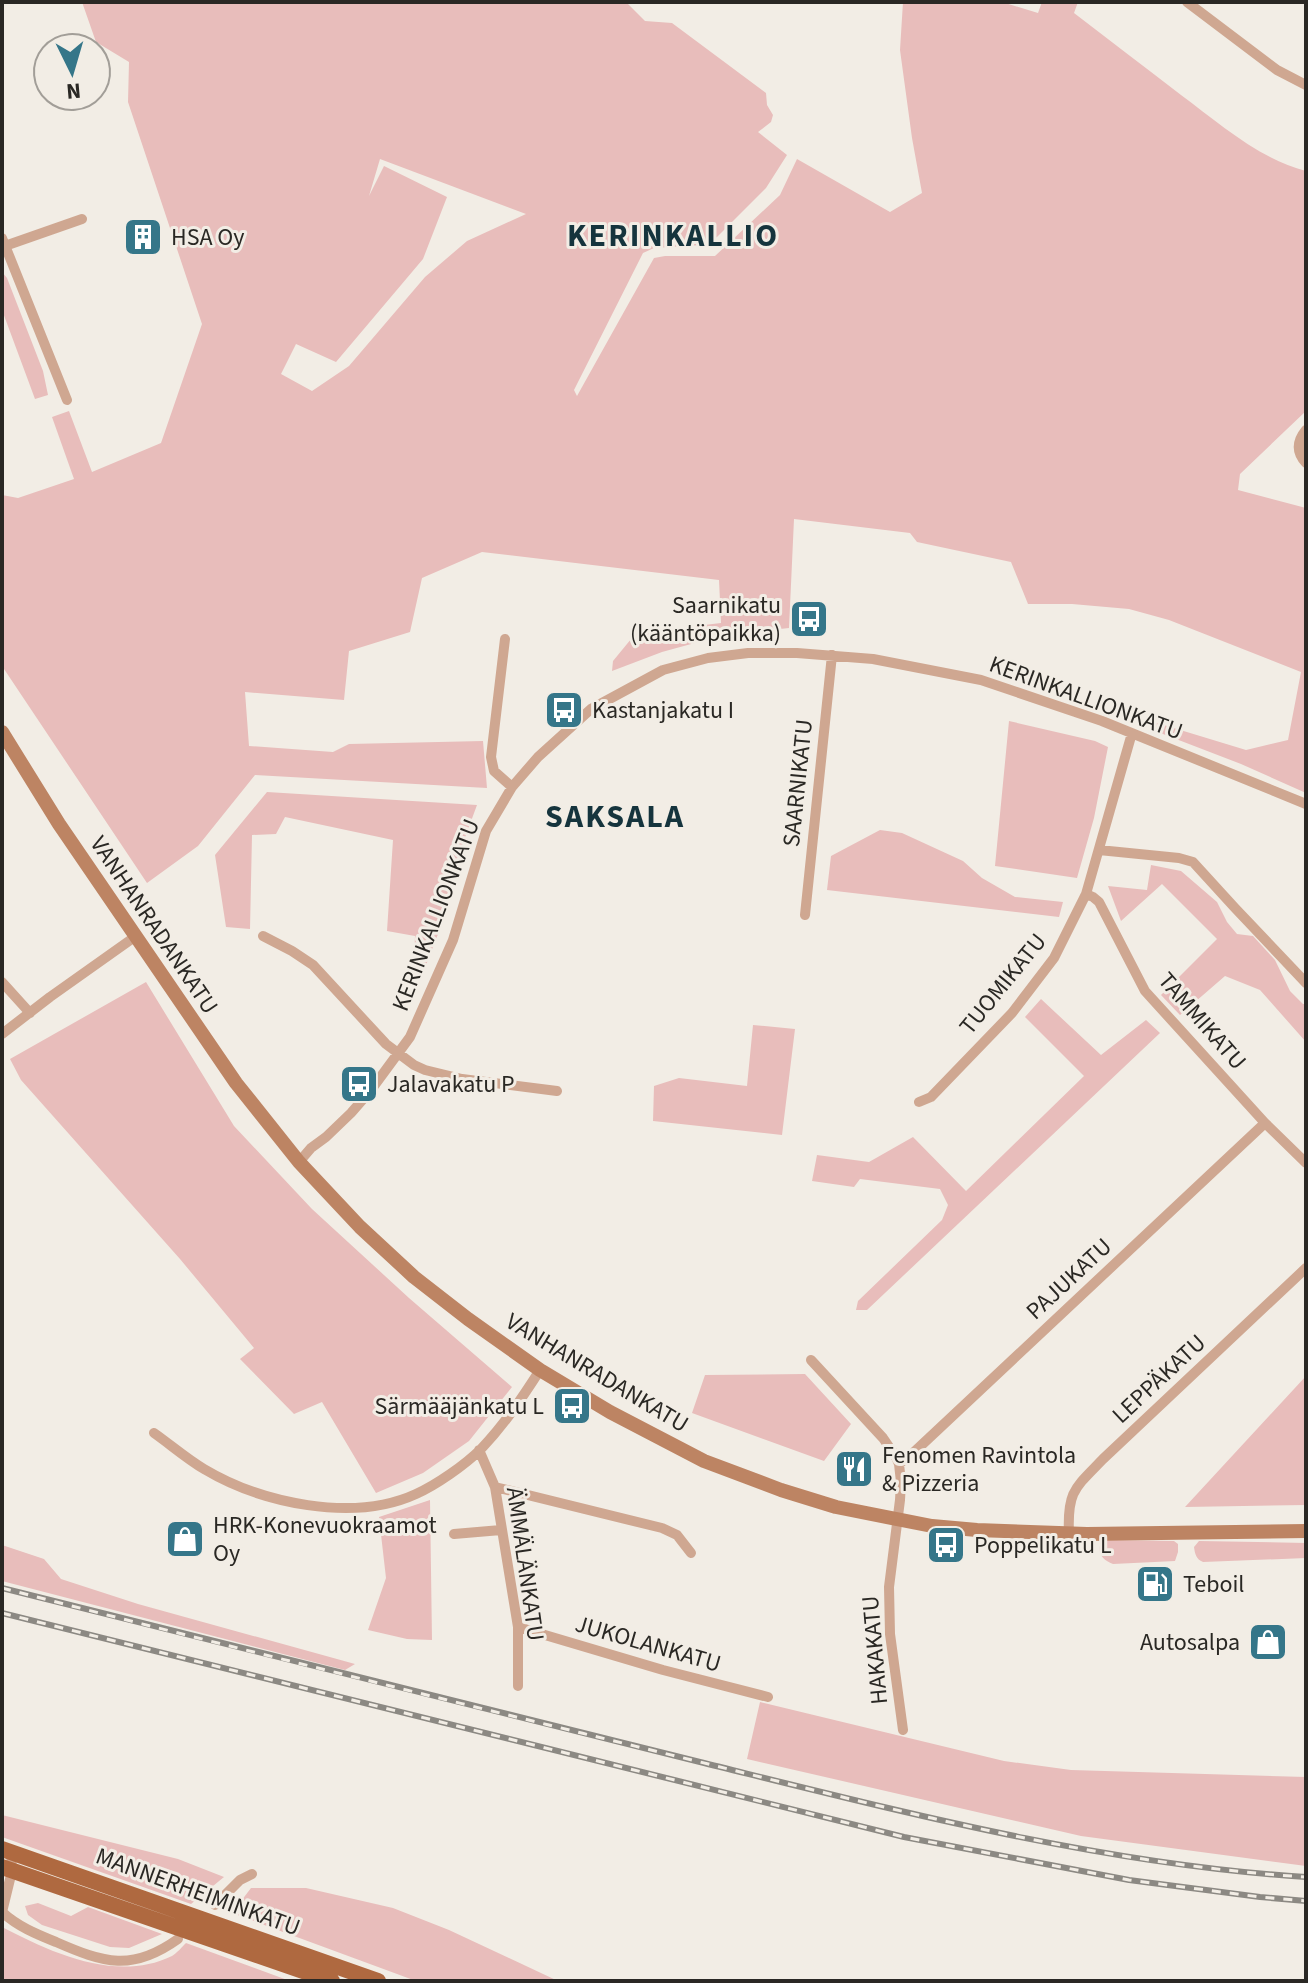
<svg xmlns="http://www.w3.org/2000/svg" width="1308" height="1983" font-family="'Source Sans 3',sans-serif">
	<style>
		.green { fill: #e8bdbb; fill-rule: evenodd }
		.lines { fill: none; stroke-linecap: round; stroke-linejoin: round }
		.street { stroke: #cfa791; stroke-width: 10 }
		.secondary { stroke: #bd8463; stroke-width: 14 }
		.primary { stroke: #af6940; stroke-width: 16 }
		.rail-casing { stroke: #8c8983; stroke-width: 6 }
		.rail { stroke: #f2ede5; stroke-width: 3; stroke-dasharray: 9; stroke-linecap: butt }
		.labels { text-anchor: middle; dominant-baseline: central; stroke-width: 6; stroke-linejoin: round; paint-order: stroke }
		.poi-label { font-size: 24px; fill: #2a2824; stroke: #f2ede5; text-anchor: start }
		.street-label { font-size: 24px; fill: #2a2824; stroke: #f2ede5 }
		.district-label { font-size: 32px; font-weight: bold; letter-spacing: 2px; fill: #15343d; stroke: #f2ede5 }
	</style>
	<rect width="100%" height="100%" fill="#f2ede5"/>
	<path class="green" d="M 82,2 L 626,2 L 645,21 L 672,23 L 766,93 L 767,105 L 773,115 L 771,122 L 758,132 L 787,155 L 766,188 L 717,237 L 702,245 L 654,248 L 643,253 L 574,390 L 577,396 L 654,258 L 665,256 L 715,256 L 780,195 L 797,159 L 890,212 L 922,193 L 912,138 L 900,50 L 903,2 L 1002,2 L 1038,13 L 1042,2 L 1078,2 L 1074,13 C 1109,40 1145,67 1181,95 C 1219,123 1259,159 1306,171 L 1306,411 L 1240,474 L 1238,490 L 1306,508 L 1306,793 L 1241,764 L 1150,729 L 1154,722 L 1246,750 L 1288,740 L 1301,672 L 1169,620 L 1129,609 L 1072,604 L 1028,604 L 1011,562 L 917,542 L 910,533 L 794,519 L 789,628 L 724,635 L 662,652 L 612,671 L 613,661 L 636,633 L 721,623 L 719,580 L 482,552 L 422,578 L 410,632 L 349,651 L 344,700 L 245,692 L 249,746 L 333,752 L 349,744 L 483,741 L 487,788 L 255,775 L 198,846 L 147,883 L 2,666 L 2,495 L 18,498 L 74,479 L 52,417 L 69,411 L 92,472 L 161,443 L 202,324 L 128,102 L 129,62 L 96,42 ZM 380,159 L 526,214 L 467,241 L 425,277 L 349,366 L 312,391 L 281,374 L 296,344 L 336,362 L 423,259 L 447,197 L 384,166 L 369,196 Z
		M 2,272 L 7,278 L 43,371 L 48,395 L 35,399 L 2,310 Z
		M 1009,721 L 1095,741 L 1108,747 L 1094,818 L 1077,878 L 995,866 Z
		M 267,792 L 477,805 L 453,870 L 440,929 L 426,965 L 414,959 L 415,936 L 387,931 L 393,840 L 285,817 L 276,834 L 252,835 L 250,929 L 226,927 L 215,855 Z
		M 880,830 L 902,833 L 963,861 L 982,878 L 1015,897 L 1063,902 L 1059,917 L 827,890 L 831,856 Z
		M 1151,865 L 1181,871 L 1217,902 L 1227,922 L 1237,934 L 1253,936 L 1275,960 L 1290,991 L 1303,1004 L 1306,1004 L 1306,1042 L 1260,990 L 1225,976 L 1180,1015 L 1161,995 L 1217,939 L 1162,884 L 1121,921 L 1108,886 L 1147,890 Z
		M 146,982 L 234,1126 L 312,1209 L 409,1298 L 512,1387 L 469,1441 L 423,1473 L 376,1493 L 322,1402 L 294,1414 L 240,1359 L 254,1348 L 180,1259 L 21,1080 L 10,1059 Z
		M 1041,999 L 1101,1055 L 1146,1020 L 1160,1033 L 867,1310 L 856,1310 L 858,1301 L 942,1220 L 948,1205 L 940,1189 L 860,1179 L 854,1187 L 812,1181 L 817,1155 L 869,1162 L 913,1137 L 966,1191 L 1084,1076 L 1025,1017 Z
		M 753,1025 L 795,1029 L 782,1135 L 653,1121 L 654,1086 L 679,1078 L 747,1086 Z
		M 805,1374 L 851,1424 L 824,1461 L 692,1413 L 705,1375 Z
		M 1306,1376 L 1306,1505 L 1185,1507 Z
		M 430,1500 L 432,1640 L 407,1639 L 368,1630 L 386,1578 L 379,1517 Z
		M 1105,1540 L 1174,1541 L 1178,1544 L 1178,1552 L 1175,1561 L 1113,1564 C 1105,1561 1099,1556 1099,1547 Z
		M 1199,1541 L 1306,1543 L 1306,1558 L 1203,1562 C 1196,1559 1195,1554 1194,1547 Z
		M 2,1545 L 44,1559 L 61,1579 L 138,1604 L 355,1664 L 345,1670 L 2,1581 Z
		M 760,1702 L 1004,1761 L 1071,1770 L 1306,1777 L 1306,1866 L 1081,1836 L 747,1759 Z
		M 2,1815 L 178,1859 L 224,1877 L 191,1904 L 2,1837 Z
		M 251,1888 L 306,1888 L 393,1908 L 449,1930 L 558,1981 L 416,1981 L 232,1913 Z
		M 38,1903 L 71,1916 L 88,1907 L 162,1934 L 129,1948 L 110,1947 L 42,1925 L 28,1915 L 25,1906 Z
		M 2,1927 C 52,1953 117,1983 172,1956 C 177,1953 182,1947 186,1943 L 290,1981 L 2,1981 Z"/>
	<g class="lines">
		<path class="street" d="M 1187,2 L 1277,70 L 1306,85
			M 2,238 L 67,400
			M 2,247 L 82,219
			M 1306,430 C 1297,441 1296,452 1306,463
			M 505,639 L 491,757 L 494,771 L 512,787
			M 1099,850 L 1179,858 L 1193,862 L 1235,908 L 1306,983
			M 1086,894 L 1093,897 L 1099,902 L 1145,991 L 1265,1123 L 1306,1163
			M 805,915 L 832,655
			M 263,936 L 292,951 L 313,965 L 386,1044 L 414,1065 L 425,1070 L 462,1079 L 557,1091
			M 2,982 L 30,1013
			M 2,1034 L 50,997 L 136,936
			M 919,1102 L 931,1097 L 1012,1013 L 1054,958 L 1086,894 L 1132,733
			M 299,1162 L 311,1148 L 326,1137 L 351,1113 L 371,1090 L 410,1037 L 453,940 L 486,831 L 512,787 L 538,757 L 591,709 L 663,670 L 708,658 L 748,653 L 797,653 L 873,659 L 981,680 L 1102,721 L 1306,804
			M 811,1360 L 883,1438 L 896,1457 L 899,1464 L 901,1482 L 900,1500 L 889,1587 L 890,1634 L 903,1730
			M 154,1433 C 171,1445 187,1459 204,1469 C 261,1503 353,1523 416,1494 C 436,1485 465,1465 481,1449 C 504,1425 522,1398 540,1370
			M 479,1450 L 495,1487 L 518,1627 L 518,1686
			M 899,1464 L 912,1454 L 1265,1123
			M 495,1487 L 662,1528 L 677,1535 L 691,1553
			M 454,1534 L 501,1530
			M 1069,1534 C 1067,1491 1075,1488 1103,1459 L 1306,1268
			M 518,1627 L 663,1670 L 768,1697
			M 215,1905 L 240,1880 L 252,1874
			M 2,1912 C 17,1926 36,1934 56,1942 C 104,1963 132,1972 178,1939
			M 2,1912 L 12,1871 L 11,1852"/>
		<path class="secondary" d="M 2,732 L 59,824 L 236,1083 L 299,1162 L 360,1227 L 414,1277 L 468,1319 L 540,1370 L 610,1412 L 704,1461 L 781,1490 L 836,1507 L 932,1526 L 977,1530 L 1087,1534 L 1306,1531"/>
		<path class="primary" d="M 2,1849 L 378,1981
			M 2,1867 L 332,1981"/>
		<g class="rail-casing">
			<path id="rail" d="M 2,1588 C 234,1648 467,1705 700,1762 C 899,1811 1100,1864 1306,1877
				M 2,1613 L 904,1837 L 1129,1880 L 1260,1897 L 1306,1901"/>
		</g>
		<use href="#rail" class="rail"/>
	</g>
	<defs>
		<g id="building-square" transform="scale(2)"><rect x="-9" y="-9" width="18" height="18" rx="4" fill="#357689" stroke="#f2ede5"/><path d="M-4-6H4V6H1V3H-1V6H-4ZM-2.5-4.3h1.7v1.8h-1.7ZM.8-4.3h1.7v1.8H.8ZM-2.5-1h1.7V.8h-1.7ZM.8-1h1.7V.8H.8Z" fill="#fff"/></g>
		<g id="bus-square" transform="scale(2)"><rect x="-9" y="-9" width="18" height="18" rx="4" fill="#357689" stroke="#f2ede5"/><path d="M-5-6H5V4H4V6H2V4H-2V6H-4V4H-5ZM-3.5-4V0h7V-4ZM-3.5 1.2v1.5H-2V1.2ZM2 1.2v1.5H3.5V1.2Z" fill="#fff"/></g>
		<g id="restaurant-square" transform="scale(2)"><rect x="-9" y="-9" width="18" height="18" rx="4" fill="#357689" stroke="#f2ede5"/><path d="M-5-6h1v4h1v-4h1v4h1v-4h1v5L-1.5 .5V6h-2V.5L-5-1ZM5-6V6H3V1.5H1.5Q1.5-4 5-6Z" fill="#fff"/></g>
		<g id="shop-square" transform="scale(2)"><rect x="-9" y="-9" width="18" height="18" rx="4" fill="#357689" stroke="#f2ede5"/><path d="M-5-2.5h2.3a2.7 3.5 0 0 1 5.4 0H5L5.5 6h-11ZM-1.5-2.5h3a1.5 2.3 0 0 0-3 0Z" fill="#fff"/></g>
		<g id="fuel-square" transform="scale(2)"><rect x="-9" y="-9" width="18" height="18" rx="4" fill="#357689" stroke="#f2ede5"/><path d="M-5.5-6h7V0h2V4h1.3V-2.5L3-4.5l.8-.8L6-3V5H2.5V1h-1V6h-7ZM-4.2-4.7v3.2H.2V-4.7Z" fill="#fff"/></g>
	</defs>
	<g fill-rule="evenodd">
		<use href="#building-square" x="143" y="237"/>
		<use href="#bus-square" x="809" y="619"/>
		<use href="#bus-square" x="564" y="710"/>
		<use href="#bus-square" x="359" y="1084"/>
		<use href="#bus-square" x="572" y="1406"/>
		<use href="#restaurant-square" x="854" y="1469"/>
		<use href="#shop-square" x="185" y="1539"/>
		<use href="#bus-square" x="946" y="1545"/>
		<use href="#fuel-square" x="1155" y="1584"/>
		<use href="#shop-square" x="1268" y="1642"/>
	</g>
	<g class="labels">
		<g class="poi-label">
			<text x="171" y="237">HSA Oy</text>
			<text x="781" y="605" text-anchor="end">Saarnikatu<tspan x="781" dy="28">(kääntöpaikka)</tspan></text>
			<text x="592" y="710">Kastanjakatu I</text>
			<text x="387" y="1084">Jalavakatu P</text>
			<text x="544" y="1406" text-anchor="end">Särmääjänkatu L</text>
			<text x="882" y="1455">Fenomen Ravintola<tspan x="882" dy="28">&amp; Pizzeria</tspan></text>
			<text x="213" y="1525">HRK-Konevuokraamot<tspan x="213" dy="28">Oy</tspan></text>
			<text x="974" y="1545">Poppelikatu L</text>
			<text x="1183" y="1584">Teboil</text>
			<text x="1240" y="1642" text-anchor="end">Autosalpa</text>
		</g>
		<g class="street-label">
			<text transform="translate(1086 698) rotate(20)">KERINKALLIONKATU</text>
			<text transform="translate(798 783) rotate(-84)">SAARNIKATU</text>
			<text transform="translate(436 915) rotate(-69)">KERINKALLIONKATU</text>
			<text transform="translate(154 925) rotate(56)">VANHANRADANKATU</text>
			<text transform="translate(1003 984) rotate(-51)">TUOMIKATU</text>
			<text transform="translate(1202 1021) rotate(49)">TAMMIKATU</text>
			<text transform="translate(1069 1279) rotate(-43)">PAJUKATU</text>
			<text transform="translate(597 1373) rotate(31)">VANHANRADANKATU</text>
			<text transform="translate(1159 1379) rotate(-43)">LEPPÄKATU</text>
			<text transform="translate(525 1564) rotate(82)">ÄMMÄLÄNKATU</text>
			<text transform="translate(648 1644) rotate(16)">JUKOLANKATU</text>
			<text transform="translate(875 1650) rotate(-95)">HAKAKATU</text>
			<text transform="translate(198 1892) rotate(20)">MANNERHEIMINKATU</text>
		</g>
		<g class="district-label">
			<text x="673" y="236">KERINKALLIO</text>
			<text x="615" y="817">SAKSALA</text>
		</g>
	</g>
	<rect width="1308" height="1983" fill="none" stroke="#2a2824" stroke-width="8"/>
	<g transform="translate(72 72) rotate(175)"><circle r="38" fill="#f2ede5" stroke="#a29e98" stroke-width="2"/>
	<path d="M0-6L14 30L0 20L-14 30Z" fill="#357689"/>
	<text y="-12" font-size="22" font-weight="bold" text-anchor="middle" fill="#2a2824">N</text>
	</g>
</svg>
